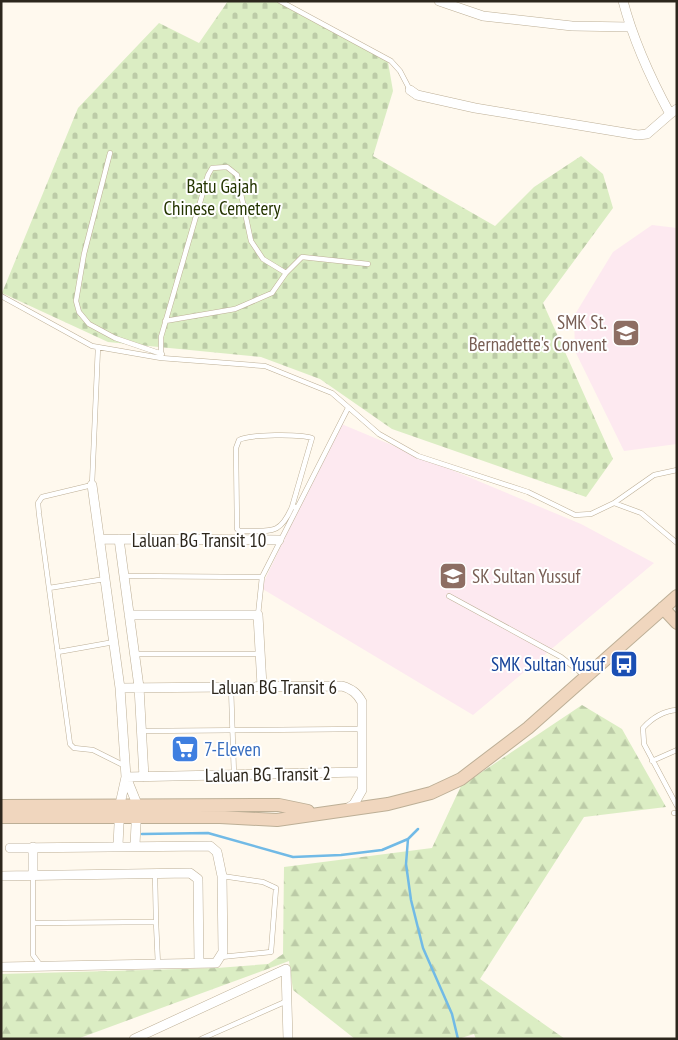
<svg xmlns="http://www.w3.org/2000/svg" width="678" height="1040" font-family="'PT Sans Narrow',sans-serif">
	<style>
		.education { fill: #fde9f0 }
		.forest { fill: url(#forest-firs) }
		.cemetery { fill: url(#cemetery-stones) }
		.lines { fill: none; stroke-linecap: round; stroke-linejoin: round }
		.stream { stroke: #71bae6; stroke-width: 2.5 }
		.lane-casing { stroke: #bdaf96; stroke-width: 5.5 }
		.street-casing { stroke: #bdaf96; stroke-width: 10 }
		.secondary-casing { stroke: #bdaf96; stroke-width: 14 }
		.lane { stroke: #fff; stroke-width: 4.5 }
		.street { stroke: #fff; stroke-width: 9 }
		.secondary { stroke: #f0d6be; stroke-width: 12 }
		.labels { text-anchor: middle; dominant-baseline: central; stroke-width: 4; stroke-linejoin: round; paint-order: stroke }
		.park-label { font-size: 19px; fill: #243501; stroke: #fff }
		.education-label { font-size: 19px; fill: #785e54; stroke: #fff; text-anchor: end }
		.street-label { font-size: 19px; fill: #2d271d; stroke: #fff }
		.transit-label { font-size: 19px; fill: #164399; stroke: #fff; text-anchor: end }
		.shop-label { font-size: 19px; fill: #366cbe; stroke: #fff; text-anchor: start }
	</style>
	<defs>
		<pattern id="forest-firs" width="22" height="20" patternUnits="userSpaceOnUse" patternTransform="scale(1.25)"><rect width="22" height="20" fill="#dbedc3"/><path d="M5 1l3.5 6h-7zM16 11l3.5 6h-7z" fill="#bccba7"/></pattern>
		<pattern id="cemetery-stones" width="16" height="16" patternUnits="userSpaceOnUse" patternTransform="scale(1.25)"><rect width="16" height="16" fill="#dbedc3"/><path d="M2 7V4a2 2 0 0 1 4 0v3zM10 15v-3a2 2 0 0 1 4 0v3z" fill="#bccba7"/></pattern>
	</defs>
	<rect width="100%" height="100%" fill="#fff9ee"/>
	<path class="education" d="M 652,225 L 677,228 L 677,444 L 624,451 L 575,351 L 574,316 L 613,252 Z
		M 339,423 L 581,524 L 654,563 L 473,715 L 261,588 Z"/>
	<path class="forest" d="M 582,705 L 622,729 L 666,807 L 584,817 L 480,979 L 565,1039 L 476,1039 L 474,1034 L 458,1039 L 355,1039 L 293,990 L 289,961 L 77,1039 L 1,1039 L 1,974 L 217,968 L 268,964 L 283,954 L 284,867 L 432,848 L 461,786 Z"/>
	<path class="cemetery" d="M 228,1 L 283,1 L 388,62 L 393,91 L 373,156 L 495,226 L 534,187 L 581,156 L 603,174 L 613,208 L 543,303 L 613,459 L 586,497 L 392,429 L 320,379 L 261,357 L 108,342 L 2,293 L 78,108 L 159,23 L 199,43 Z"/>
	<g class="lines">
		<path class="stream" d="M 418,829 L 408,839 L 406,864 L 411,900 L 423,948 L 452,1014 L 458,1039
			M 142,834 L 208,833 L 293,857 L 341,855 L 382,850 L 408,839"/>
		<g class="lane-casing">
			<path id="lane" d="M 280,1 L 391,61 L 400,71 L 410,90
				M 110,153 L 84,254 L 76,301 L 79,312 L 89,324 L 115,338 L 162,354
				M 286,273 L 302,257 L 368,264
				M 1,296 L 92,346 L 161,358 L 265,366 L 332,393 L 379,434 L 418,456 L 528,492 L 575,515 L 591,514 L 614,503 L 641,513 L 677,543
				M 98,347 L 92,485 L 42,497 L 38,503 L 39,514 L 70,744 L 74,748 L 93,750 L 125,766
				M 161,358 L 161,337 L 208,175 L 212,168 L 227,167 L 237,175 L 251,241 L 263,259 L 286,273 L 272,293 L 235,309 L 165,321
				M 614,503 L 654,475 L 677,470
				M 292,507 C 279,537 270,530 240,531 L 237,529 L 236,448 L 239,440 C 249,434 301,434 312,438 L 292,507 L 297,507
				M 124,576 L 262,577
				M 49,588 L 105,579
				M 449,596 L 561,657 L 585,676
				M 258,615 L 262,577 L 348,408
				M 58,652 L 114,642
				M 135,654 L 260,654
				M 231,687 L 234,775
				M 677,710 C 663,711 652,718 643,728 L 644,744 L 677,806
				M 142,731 L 362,729
				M 652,761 L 677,750
				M 674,813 L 677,813
				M 33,874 L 33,955 L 41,966
				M 156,922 L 158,965
				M 33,923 L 156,922 L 155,874
				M 221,957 L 271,952 L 276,888 L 263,882 L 222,876
				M 201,1039 L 287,1001"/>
		</g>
		<g class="street-casing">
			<path id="street" d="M 439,1 L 483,16 L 572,26 L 630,27
				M 623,1 C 633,39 651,79 670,114 L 677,109
				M 410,90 L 417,95 L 475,108 L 638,135 L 647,134 L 670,114
				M 92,485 L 120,688 L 126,777 L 120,804 L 118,845
				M 100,539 L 279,540
				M 119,539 L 139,687 L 144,777
				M 129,615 L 258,615 L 262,686
				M 120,688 L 342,686 C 352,689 357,693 362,702 L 362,790 L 354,804 L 347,809
				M 126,777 L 361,772
				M 126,777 L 137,804 L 135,845
				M 33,847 L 33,874
				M 1,876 L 190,873 L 198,879 L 199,963
				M 1,967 L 216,963 L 223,952 L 222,876 L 217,852 L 210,846 L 10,848
				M 134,1039 L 286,969 L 288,1039"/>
		</g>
		<g class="secondary-casing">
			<path id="secondary" d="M 663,608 L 677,623
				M 1,806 L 279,805 L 308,811
				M 1,817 L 220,817 L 277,820 L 388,804 L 431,793 L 461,779 L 528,728 L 677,596"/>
		</g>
		<use href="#lane" class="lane"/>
		<use href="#street" class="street"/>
		<use href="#secondary" class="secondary"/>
	</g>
	<defs>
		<g id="school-square" transform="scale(1.4375)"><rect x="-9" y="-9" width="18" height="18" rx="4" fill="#8d6e63" stroke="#fff"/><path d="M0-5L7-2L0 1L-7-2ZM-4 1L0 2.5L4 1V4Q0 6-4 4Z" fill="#fff"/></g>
		<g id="bus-square" transform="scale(1.4375)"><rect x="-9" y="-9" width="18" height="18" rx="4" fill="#1a4fb4" stroke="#fff"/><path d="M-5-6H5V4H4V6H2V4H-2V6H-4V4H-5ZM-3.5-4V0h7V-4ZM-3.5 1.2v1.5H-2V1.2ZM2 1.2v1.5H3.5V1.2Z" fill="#fff"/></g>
		<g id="supermarket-square" transform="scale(1.4375)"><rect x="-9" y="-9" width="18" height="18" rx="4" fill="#3f7fe0" stroke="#fff"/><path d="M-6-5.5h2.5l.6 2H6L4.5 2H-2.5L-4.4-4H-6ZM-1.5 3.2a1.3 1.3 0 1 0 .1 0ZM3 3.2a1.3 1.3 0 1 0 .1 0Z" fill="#fff"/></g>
	</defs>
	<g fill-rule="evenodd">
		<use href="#school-square" x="626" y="333"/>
		<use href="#school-square" x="453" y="576"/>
		<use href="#bus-square" x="624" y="664"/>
		<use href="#supermarket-square" x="185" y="749"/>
	</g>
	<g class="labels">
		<g class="park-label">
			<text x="222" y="186">Batu Gajah<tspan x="222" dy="22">Chinese Cemetery</tspan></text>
		</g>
		<g class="education-label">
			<text x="607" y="322">SMK St.<tspan x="607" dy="22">Bernadette's Convent</tspan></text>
			<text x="472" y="576" text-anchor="start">SK Sultan Yussuf</text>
		</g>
		<g class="street-label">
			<text x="199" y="540">Laluan BG Transit 10</text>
			<text x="274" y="687">Laluan BG Transit 6</text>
			<text transform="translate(268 774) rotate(-1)">Laluan BG Transit 2</text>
		</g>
		<g class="transit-label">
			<text x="605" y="664">SMK Sultan Yusuf</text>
		</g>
		<g class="shop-label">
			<text x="204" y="749">7-Eleven</text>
		</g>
	</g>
	<rect width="678" height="1040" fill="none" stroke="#2d271d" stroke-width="5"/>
</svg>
